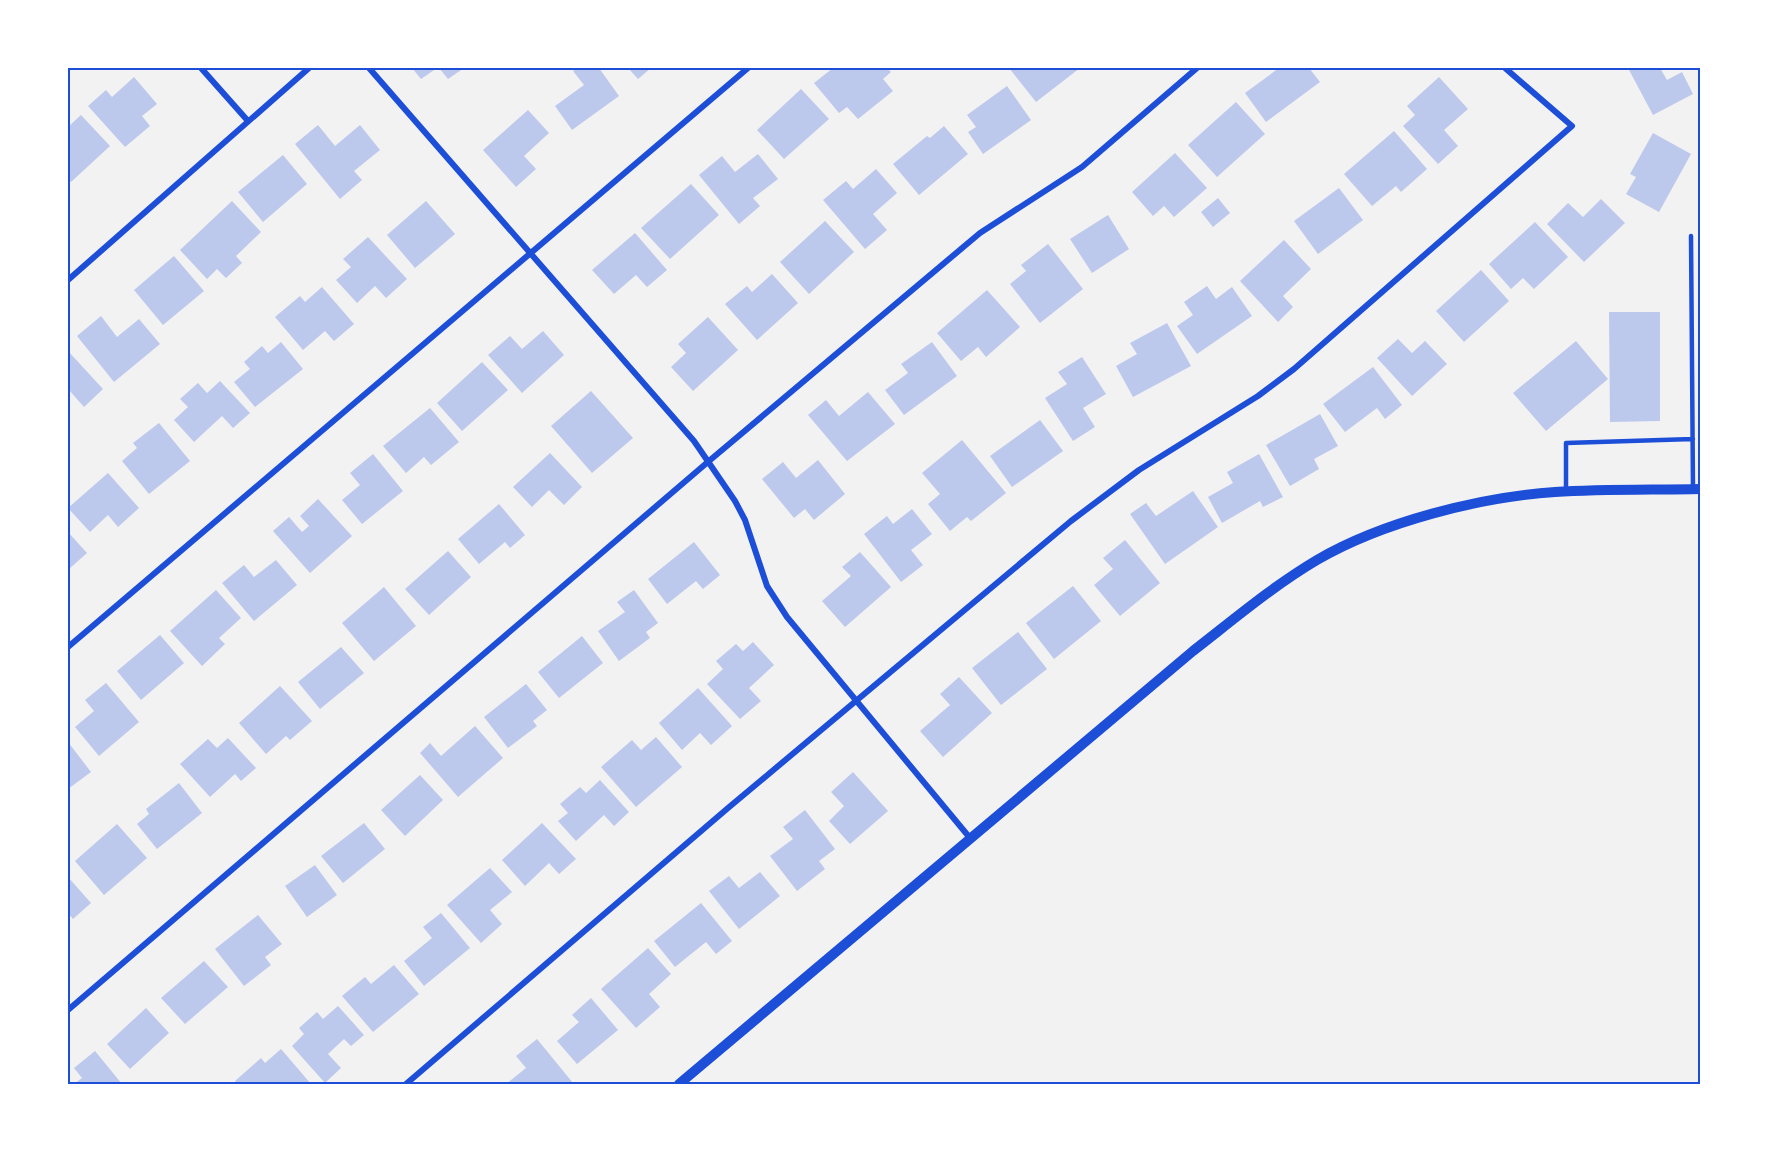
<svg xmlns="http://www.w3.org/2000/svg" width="1768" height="1152" font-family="Mulish,sans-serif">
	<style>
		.building { fill: #bdc9ec }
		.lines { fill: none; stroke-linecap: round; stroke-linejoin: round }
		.service { stroke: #1d4ed8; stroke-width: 4.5 }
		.minor { stroke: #1d4ed8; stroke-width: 6 }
		.tertiary { stroke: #1d4ed8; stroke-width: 10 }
		.neatline { fill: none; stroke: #1d4ed8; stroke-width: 2 }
	</style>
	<rect width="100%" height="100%" fill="#f2f2f2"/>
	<path class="building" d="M 412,68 L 437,68 L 421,79 Z
		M 439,68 L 464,68 L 448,79 Z
		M 578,68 L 599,68 L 619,96 L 572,130 L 555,106 L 584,85 L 573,71 Z
		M 628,68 L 651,68 L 638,79 Z
		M 833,68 L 887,68 L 891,72 L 883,79 L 893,91 L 858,119 L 847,107 L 839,113 L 814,83 Z
		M 1009,68 L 1080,68 L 1036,102 Z
		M 1279,68 L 1309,68 L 1320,82 L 1266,122 L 1245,93 Z
		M 1628,68 L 1660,68 L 1667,80 L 1682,72 L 1693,94 L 1653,115 Z
		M 134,77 L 157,104 L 142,116 L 150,126 L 125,147 L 88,106 L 106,90 L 112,97 Z
		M 1439,77 L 1468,109 L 1444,130 L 1458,146 L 1438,164 L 1403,126 L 1415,115 L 1407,106 Z
		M 1007,86 L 1031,120 L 983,154 L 968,132 L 976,127 L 967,115 Z
		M 801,89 L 829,119 L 784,159 L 757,130 Z
		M 1236,102 L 1265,134 L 1217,177 L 1188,145 Z
		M 528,110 L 549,133 L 524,156 L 536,169 L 516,187 L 483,150 Z
		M 81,115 L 110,146 L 71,182 L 68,179 L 68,127 Z
		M 318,125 L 335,146 L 360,125 L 380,150 L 354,171 L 362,180 L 340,199 L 295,144 Z
		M 944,126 L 968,154 L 919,195 L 893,164 L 927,136 L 930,138 Z
		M 1394,131 L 1427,169 L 1401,192 L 1396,186 L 1372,206 L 1344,174 Z
		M 1653,133 L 1691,154 L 1659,212 L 1626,194 L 1636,177 L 1630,174 Z
		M 1175,153 L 1207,188 L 1174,217 L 1164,206 L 1153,216 L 1132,192 Z
		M 758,154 L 778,179 L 753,198 L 760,206 L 739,224 L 699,175 L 722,156 L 735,172 Z
		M 283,155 L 307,184 L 263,222 L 238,192 Z
		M 876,169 L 897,193 L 873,214 L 887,230 L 865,249 L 823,200 L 846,181 L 853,189 Z
		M 691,184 L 719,215 L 670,259 L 641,228 Z
		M 1339,188 L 1363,220 L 1318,254 L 1294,221 Z
		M 1218,198 L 1230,213 L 1213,227 L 1201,212 Z
		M 1601,199 L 1625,223 L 1584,262 L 1547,224 L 1568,203 L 1583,217 Z
		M 232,201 L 261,232 L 236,256 L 242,263 L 226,278 L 217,269 L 207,279 L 180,250 Z
		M 426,201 L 455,234 L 415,268 L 387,235 Z
		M 1108,215 L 1129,249 L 1092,273 L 1070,239 Z
		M 825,221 L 854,252 L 809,294 L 780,262 Z
		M 1535,222 L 1568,257 L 1534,289 L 1523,278 L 1511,289 L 1489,264 Z
		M 635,233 L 667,270 L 647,287 L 636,275 L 614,294 L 592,270 Z
		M 368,237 L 407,279 L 386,298 L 375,286 L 357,303 L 336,280 L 351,267 L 343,259 Z
		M 1284,240 L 1311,269 L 1283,296 L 1293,307 L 1278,322 L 1240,281 Z
		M 1048,244 L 1083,289 L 1040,323 L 1010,284 L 1026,271 L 1021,265 Z
		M 174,256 L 204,291 L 163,325 L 134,290 Z
		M 1481,270 L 1509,301 L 1464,342 L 1436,311 Z
		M 772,274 L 798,303 L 757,340 L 725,304 L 747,286 L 752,292 Z
		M 1207,286 L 1216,299 L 1232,287 L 1252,316 L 1197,354 L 1177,326 L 1193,315 L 1184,302 Z
		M 322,287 L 354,324 L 334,341 L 325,331 L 303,350 L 275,317 L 300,296 L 305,302 Z
		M 987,290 L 1020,327 L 986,357 L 978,347 L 961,361 L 937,333 Z
		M 1609,312 L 1660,312 L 1660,421 L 1610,422 Z
		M 101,316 L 117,337 L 139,319 L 160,344 L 114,382 L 77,336 Z
		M 708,317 L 738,350 L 693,391 L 671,367 L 686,353 L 678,344 Z
		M 1167,323 L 1191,366 L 1133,397 L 1116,366 L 1137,354 L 1130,343 Z
		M 543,331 L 564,355 L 522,393 L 488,355 L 510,336 L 522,349 Z
		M 1398,339 L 1412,353 L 1425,341 L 1447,364 L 1412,396 L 1377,358 Z
		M 1576,341 L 1608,379 L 1546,431 L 1513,393 Z
		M 281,342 L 303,369 L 255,407 L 234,382 L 250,369 L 244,362 L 262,346 L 268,353 Z
		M 932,342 L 957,376 L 904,415 L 885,390 L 908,373 L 901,364 Z
		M 68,351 L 103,389 L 84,407 L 69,390 L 68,392 Z
		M 1082,357 L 1106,394 L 1083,408 L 1095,427 L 1073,441 L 1045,398 L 1067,384 L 1058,372 Z
		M 482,362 L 508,390 L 462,431 L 437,403 Z
		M 1373,367 L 1402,405 L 1385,419 L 1377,408 L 1345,432 L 1323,404 Z
		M 220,381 L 250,413 L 233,428 L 222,416 L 194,442 L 174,420 L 188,407 L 180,399 L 198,383 L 207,393 Z
		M 591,391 L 633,438 L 592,473 L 551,426 Z
		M 868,392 L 895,424 L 847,461 L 808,415 L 826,400 L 839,416 Z
		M 430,408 L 459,442 L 431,465 L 424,457 L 406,473 L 383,446 Z
		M 1320,414 L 1338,446 L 1314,459 L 1319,469 L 1290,486 L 1266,445 Z
		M 1040,420 L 1063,451 L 1012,487 L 990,456 Z
		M 159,423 L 190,461 L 149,494 L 122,461 L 137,448 L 133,443 Z
		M 962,440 L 1006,493 L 971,521 L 967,517 L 950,531 L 928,504 L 940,494 L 922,473 Z
		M 550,453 L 582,487 L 564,505 L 549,490 L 532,507 L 513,487 Z
		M 373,454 L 403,491 L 362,524 L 342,500 L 360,485 L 350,473 Z
		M 1259,454 L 1283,497 L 1263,507 L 1260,501 L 1222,523 L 1208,497 L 1233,483 L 1227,472 Z
		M 818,460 L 845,494 L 814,520 L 805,509 L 794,518 L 762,479 L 783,462 L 796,478 Z
		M 108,473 L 139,508 L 118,527 L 108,515 L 90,532 L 68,508 Z
		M 1193,491 L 1218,527 L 1165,564 L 1130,514 L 1146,503 L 1156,516 Z
		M 318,499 L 352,536 L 310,573 L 273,531 L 289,517 L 302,532 L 309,526 L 300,516 Z
		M 499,504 L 525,535 L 510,548 L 505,542 L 479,564 L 458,539 Z
		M 912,509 L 932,534 L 911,550 L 923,565 L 901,582 L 864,534 L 887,516 L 893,524 Z
		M 68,532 L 87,553 L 69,569 L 68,567 Z
		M 1125,540 L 1160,583 L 1120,616 L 1094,585 L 1113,569 L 1103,558 Z
		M 694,542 L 720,575 L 703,589 L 696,581 L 667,604 L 648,579 Z
		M 448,551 L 471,577 L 429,615 L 405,589 Z
		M 860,552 L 891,587 L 845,627 L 822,601 L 851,576 L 842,567 Z
		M 276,560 L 297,585 L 254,621 L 222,583 L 244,565 L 254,577 Z
		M 1073,586 L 1101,621 L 1054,659 L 1026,623 Z
		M 384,587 L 416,626 L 374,661 L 342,623 Z
		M 216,590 L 241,618 L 219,638 L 225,644 L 202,666 L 170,631 Z
		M 634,590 L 658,623 L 646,632 L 650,638 L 619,661 L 598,631 L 625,612 L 617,602 Z
		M 1018,632 L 1047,669 L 1001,705 L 972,668 Z
		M 160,635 L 184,663 L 141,700 L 117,671 Z
		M 582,636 L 603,663 L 559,698 L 538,672 Z
		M 753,642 L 774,665 L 749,688 L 761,701 L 740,719 L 707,684 L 723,669 L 716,661 L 736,644 L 743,651 Z
		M 341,647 L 364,673 L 320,709 L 298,682 Z
		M 959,677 L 992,713 L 943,757 L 920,731 L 950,705 L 940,694 Z
		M 106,683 L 139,722 L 99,756 L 75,727 L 94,711 L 85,700 Z
		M 526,684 L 547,710 L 533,721 L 537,726 L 508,748 L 484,717 Z
		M 280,686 L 312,721 L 290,740 L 286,736 L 266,754 L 239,723 Z
		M 698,688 L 732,726 L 711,745 L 700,733 L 682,750 L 659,723 Z
		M 475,726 L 503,758 L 458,797 L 420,753 L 430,743 L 441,756 Z
		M 656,737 L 682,767 L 636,807 L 601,767 L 632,740 L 641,750 Z
		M 228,738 L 256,768 L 241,781 L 235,774 L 210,797 L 180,764 L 208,739 L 217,748 Z
		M 68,742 L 91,772 L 68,789 Z
		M 853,772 L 888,811 L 850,844 L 829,821 L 844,806 L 831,792 Z
		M 420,775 L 443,800 L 405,836 L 381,810 Z
		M 600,780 L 629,812 L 614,826 L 604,815 L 576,841 L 558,821 L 568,813 L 560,804 L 580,787 L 586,793 Z
		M 179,783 L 202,813 L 157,849 L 137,824 L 149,814 L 146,809 Z
		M 805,810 L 835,849 L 819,861 L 825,869 L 797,891 L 770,856 L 793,839 L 783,827 Z
		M 364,823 L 385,849 L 343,883 L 321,856 Z
		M 542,823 L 576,859 L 559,874 L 549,863 L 525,886 L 502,860 Z
		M 117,824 L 147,858 L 104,895 L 75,861 Z
		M 315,865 L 337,895 L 307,917 L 285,886 Z
		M 490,868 L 512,892 L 490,910 L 502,924 L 481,943 L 447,905 Z
		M 760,872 L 780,896 L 739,929 L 709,891 L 729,876 L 739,888 Z
		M 68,877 L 91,903 L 73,919 L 68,913 Z
		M 701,903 L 732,941 L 716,954 L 706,942 L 675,967 L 654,941 Z
		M 441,913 L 470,948 L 424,986 L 404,961 L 432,938 L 423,927 Z
		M 258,915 L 282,944 L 265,957 L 271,965 L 244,986 L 215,949 Z
		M 648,948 L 671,974 L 649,994 L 660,1007 L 636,1028 L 601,989 Z
		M 204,961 L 228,987 L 185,1024 L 161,998 Z
		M 394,965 L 419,994 L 373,1032 L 342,996 L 365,977 L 371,984 Z
		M 591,998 L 618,1030 L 577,1064 L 557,1041 L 579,1022 L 572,1015 Z
		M 338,1006 L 364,1035 L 351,1046 L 344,1039 L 328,1054 L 341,1068 L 325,1083 L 292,1046 L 304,1034 L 299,1028 L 317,1012 L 323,1019 Z
		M 146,1008 L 169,1033 L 130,1069 L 107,1044 Z
		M 537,1039 L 573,1083 L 571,1084 L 506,1084 L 526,1068 L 516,1056 Z
		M 281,1049 L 311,1084 L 238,1084 L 235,1081 L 261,1058 L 265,1063 Z
		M 95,1051 L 122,1084 L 74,1084 L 82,1078 L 74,1068 Z"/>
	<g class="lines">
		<path class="service" d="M 1691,236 L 1693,489
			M 1566,491 L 1566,443 L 1693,439"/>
		<path class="minor" d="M 201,68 L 248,121
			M 369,68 L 694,441 L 735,501 L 745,520 L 767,586 L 787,617 L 970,838
			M 68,280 L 309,68
			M 68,647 L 748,68
			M 68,1010 L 709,461 L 980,233 L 1082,167 L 1197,68
			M 406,1084 L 728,808 L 1071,521 L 1139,470 L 1258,396 L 1294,369 L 1572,126 L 1505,68"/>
		<path class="tertiary" d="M 679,1084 L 1193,651 C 1233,620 1273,586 1317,560 C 1382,522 1480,497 1555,492 C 1603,489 1652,490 1700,489"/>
	</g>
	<rect width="1768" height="1152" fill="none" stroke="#ffffff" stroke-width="138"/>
	<rect x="69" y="69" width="1630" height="1014" class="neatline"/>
</svg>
